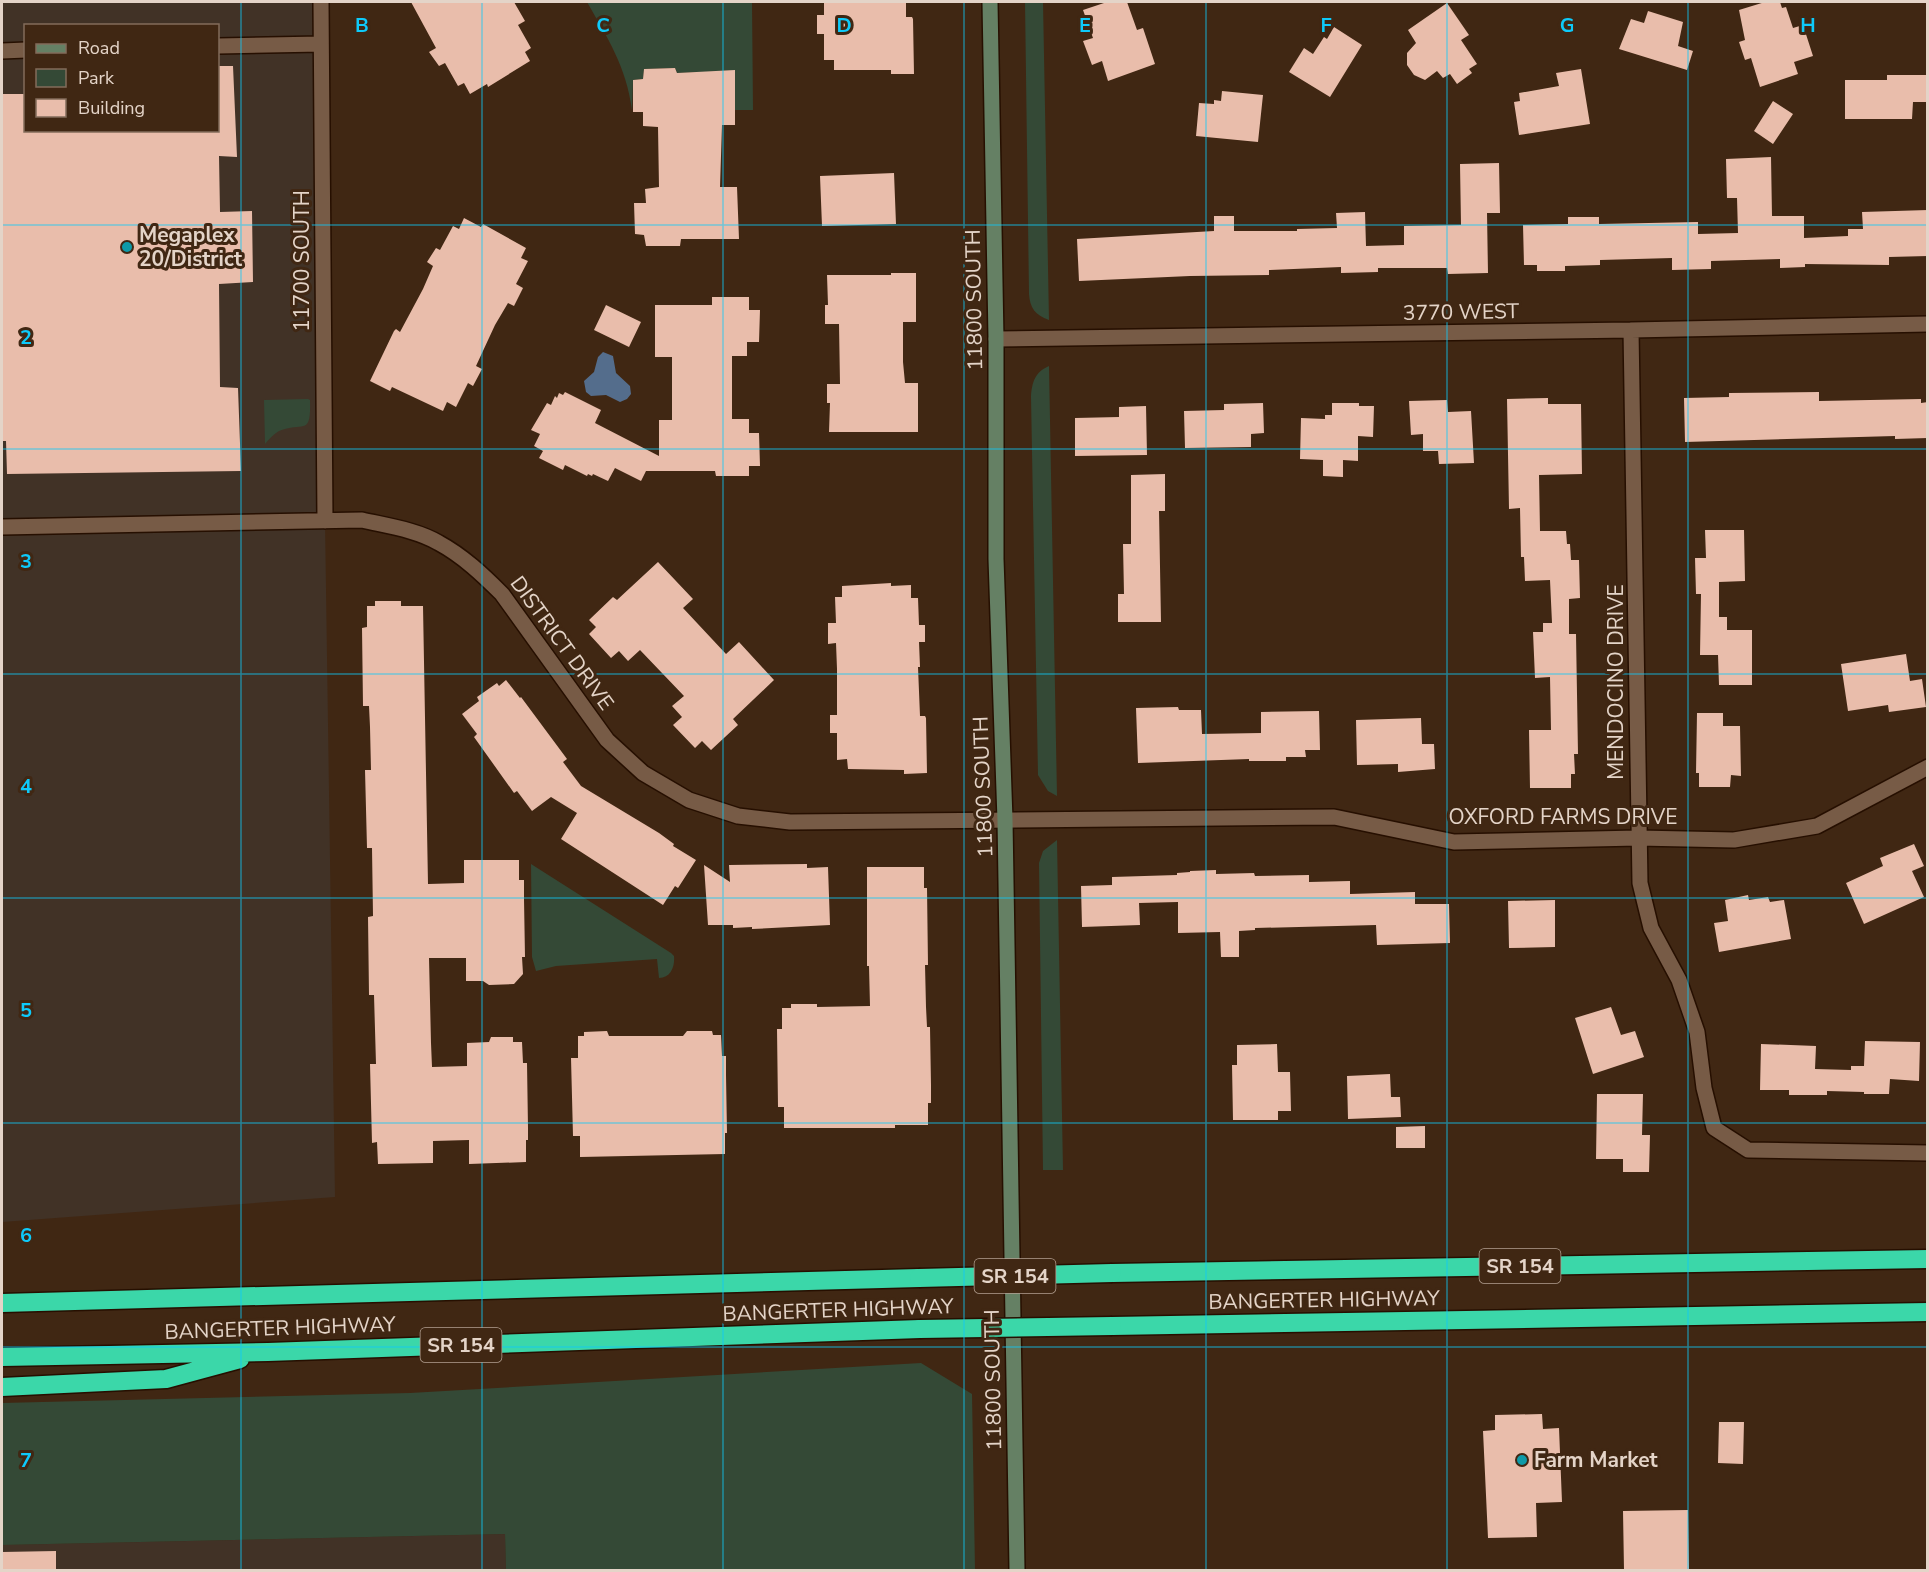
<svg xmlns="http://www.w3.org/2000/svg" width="1929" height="1572" font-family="'Nunito Sans',sans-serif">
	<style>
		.commercial { fill: #413226; fill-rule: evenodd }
		.green { fill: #344936 }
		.water { fill: #546d8c }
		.building { fill: #e9bdab }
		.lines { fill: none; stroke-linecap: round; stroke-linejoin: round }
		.street-casing { stroke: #260f00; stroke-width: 18 }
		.secondary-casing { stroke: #260f00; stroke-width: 18 }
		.highway-casing { stroke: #260f00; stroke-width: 21 }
		.street { stroke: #775b46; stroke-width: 15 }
		.secondary { stroke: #658064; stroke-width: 15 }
		.highway { stroke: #3bd7a9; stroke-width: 18 }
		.highway-bridge-casing { stroke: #260f00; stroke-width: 21; stroke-linecap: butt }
		.highway-bridge { stroke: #3bd7a9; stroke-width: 18 }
		.grid { fill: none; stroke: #0ecafa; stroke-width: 1.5; stroke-opacity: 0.55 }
		.culture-dot { fill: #0f9aa8; stroke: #402713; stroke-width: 2 }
		.labels { text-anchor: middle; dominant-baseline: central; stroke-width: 6; stroke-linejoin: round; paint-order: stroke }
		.shield { fill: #402713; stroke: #b3a092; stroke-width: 1.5 }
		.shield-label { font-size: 20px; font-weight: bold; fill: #e4d4c8 }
		.poi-label { font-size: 21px; font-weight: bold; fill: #e4d4c8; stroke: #402713; text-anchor: start }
		.street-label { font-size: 21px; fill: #e4d4c8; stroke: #402713 }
		.grid-label { font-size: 20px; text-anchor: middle; font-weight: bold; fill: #0ecafa; stroke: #402713; stroke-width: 6; stroke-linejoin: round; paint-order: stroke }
	</style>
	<rect width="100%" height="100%" fill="#402713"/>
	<path class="commercial" d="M 2,2 L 323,2 L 325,521 L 335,1197 L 2,1222 ZM 26,26 L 218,26 L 218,130 L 26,130 Z
		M 505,1534 L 506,1570 L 2,1570 L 2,1545 Z"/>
	<path class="green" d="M 587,2 L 752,2 L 753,110 L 735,110 L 735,71 L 677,73 L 675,68 L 644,69 L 643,79 L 633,80 L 632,110 C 626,66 608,39 587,2 Z
		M 1025,2 L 1043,2 L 1049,320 C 1035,315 1030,308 1029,294 Z
		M 1049,366 L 1057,796 L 1048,791 L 1038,775 L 1031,397 C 1032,382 1035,372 1049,366 Z
		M 308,399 L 310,400 C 311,437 304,421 279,431 C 274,434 269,439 265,444 L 264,400 Z
		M 1057,840 L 1063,1170 L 1043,1170 L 1039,863 L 1043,851 Z
		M 531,864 L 671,953 L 674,956 C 675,966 671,978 659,978 L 657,959 L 556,966 L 536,971 L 532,957 Z
		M 921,1363 L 972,1394 L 975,1570 L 506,1570 L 505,1534 L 2,1545 L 2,1403 L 410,1393 Z"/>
	<path class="water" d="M 603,352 L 613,356 L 616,373 L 630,386 L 631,394 L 627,399 L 620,402 L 606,395 L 591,396 L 586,392 L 584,381 L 594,372 L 598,357 Z"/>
	<path class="building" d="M 411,2 L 514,2 L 525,21 L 518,25 L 531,48 L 525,52 L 530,61 L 488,87 L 487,84 L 470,94 L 464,83 L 458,86 L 445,63 L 439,66 L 429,52 L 436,48 Z
		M 824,2 L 906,2 L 906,17 L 912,17 L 913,19 L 914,74 L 891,74 L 891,70 L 834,70 L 834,60 L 824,60 L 824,34 L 817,34 L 817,15 L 824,15 Z
		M 1107,2 L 1127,2 L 1137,30 L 1143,28 L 1155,64 L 1108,81 L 1102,61 L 1092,65 L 1083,41 L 1093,38 L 1083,10 Z
		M 1765,2 L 1780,2 L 1782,8 L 1786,7 L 1793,28 L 1803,25 L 1813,56 L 1794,62 L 1798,74 L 1760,87 L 1751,58 L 1745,60 L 1739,42 L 1745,40 L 1739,10 Z
		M 1447,3 L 1469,35 L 1461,40 L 1477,64 L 1469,69 L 1472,73 L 1457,84 L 1450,74 L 1443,78 L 1437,71 L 1425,80 L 1414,75 L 1407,65 L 1407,53 L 1416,43 L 1408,30 Z
		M 1648,11 L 1683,22 L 1678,46 L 1693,51 L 1687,70 L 1619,49 L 1631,19 L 1644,23 Z
		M 1334,27 L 1362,45 L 1330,97 L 1289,72 L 1304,48 L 1313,54 L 1324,37 L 1327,39 Z
		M 218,66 L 233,66 L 237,157 L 219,156 L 220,212 L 252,211 L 253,282 L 219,284 L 220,387 L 238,388 L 241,471 L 7,474 L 6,441 L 2,441 L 2,94 L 26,94 L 26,130 L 218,130 Z
		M 675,68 L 677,73 L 735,70 L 735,125 L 722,125 L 720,187 L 737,187 L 739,239 L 681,239 L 680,246 L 646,246 L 644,235 L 635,234 L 634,203 L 646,203 L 645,189 L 659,187 L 658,127 L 643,126 L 643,112 L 633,112 L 633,80 L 643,79 L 644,69 Z
		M 1581,69 L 1590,124 L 1519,135 L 1514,102 L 1520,101 L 1519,93 L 1559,86 L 1556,73 Z
		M 1887,75 L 1926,75 L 1926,102 L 1913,102 L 1912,119 L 1845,119 L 1845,80 L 1887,80 Z
		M 1222,91 L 1263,95 L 1258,142 L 1196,136 L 1199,103 L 1214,104 L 1214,100 L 1221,101 Z
		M 1773,101 L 1793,114 L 1773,144 L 1754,131 Z
		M 1771,157 L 1772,216 L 1804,216 L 1804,238 L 1848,236 L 1848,229 L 1863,229 L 1862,212 L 1928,210 L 1928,256 L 1889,257 L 1889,265 L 1805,264 L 1805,267 L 1780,268 L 1780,259 L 1711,261 L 1711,269 L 1672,270 L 1672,258 L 1600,260 L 1600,265 L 1565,266 L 1565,271 L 1537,271 L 1537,265 L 1524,265 L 1523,225 L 1568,224 L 1568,217 L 1599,217 L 1599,224 L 1698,222 L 1698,234 L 1738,233 L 1737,198 L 1727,198 L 1726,159 Z
		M 1499,163 L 1500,213 L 1487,213 L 1488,273 L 1448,274 L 1447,268 L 1378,268 L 1378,272 L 1341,273 L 1341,267 L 1269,270 L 1269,275 L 1190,276 L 1079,281 L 1077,239 L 1214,231 L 1214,216 L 1234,216 L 1234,231 L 1297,231 L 1297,229 L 1337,228 L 1336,213 L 1365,212 L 1366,246 L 1404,245 L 1404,226 L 1461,225 L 1460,164 Z
		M 894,173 L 896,224 L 822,226 L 820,176 Z
		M 464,218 L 481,227 L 483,224 L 526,248 L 521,258 L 528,261 L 516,284 L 523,288 L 514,306 L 508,303 L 495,325 L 476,366 L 482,369 L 473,386 L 468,383 L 456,407 L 447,402 L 443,411 L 392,387 L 390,391 L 370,381 L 394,331 L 396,329 L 400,332 L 423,289 L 433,266 L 427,262 L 436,248 L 440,250 L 453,226 L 459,229 Z
		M 891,273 L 916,273 L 916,322 L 903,322 L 903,362 L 905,383 L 918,383 L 918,432 L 829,432 L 830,403 L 827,403 L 827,384 L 840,384 L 839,324 L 825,324 L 825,305 L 828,305 L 827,275 L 891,275 Z
		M 712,297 L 749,297 L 749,310 L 760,310 L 759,342 L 747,342 L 747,356 L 732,356 L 732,419 L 749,419 L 749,433 L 759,433 L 760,466 L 749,466 L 749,476 L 716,476 L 715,471 L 646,471 L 641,481 L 615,468 L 608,481 L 593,474 L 592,476 L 588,474 L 587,476 L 565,465 L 563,470 L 539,458 L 543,451 L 534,446 L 540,434 L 531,430 L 547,403 L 551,405 L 555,396 L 557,398 L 559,393 L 563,395 L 565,392 L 601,410 L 595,423 L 659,456 L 659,420 L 672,420 L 672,357 L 655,357 L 655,305 L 712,305 Z
		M 606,305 L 641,322 L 629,347 L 594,330 Z
		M 1819,392 L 1819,401 L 1921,399 L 1921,403 L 1928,402 L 1928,438 L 1895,439 L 1895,436 L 1685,442 L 1684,398 L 1729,397 L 1729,393 Z
		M 1548,398 L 1548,404 L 1581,404 L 1582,474 L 1539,475 L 1540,531 L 1566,531 L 1567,544 L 1570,544 L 1571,560 L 1579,560 L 1580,598 L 1569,599 L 1569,634 L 1576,634 L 1578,754 L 1574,754 L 1575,774 L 1571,774 L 1571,788 L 1530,788 L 1529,730 L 1551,730 L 1550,677 L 1535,678 L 1533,632 L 1543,632 L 1543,623 L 1552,623 L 1550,580 L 1525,581 L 1524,557 L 1521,557 L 1520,508 L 1509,509 L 1507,399 Z
		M 1447,400 L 1448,412 L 1471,411 L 1474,463 L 1439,464 L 1438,451 L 1423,451 L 1423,434 L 1411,435 L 1409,401 Z
		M 1263,403 L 1264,433 L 1251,434 L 1251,447 L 1185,448 L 1184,411 L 1224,410 L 1224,404 Z
		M 1332,403 L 1359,403 L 1359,406 L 1374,406 L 1373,437 L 1358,436 L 1358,461 L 1343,460 L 1343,477 L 1323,476 L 1323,460 L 1300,459 L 1301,418 L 1325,419 L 1325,415 L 1332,415 Z
		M 1146,406 L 1147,455 L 1075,456 L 1075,418 L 1119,417 L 1119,407 Z
		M 1165,474 L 1165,511 L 1159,511 L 1161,622 L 1118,622 L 1118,594 L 1124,594 L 1123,544 L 1131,544 L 1131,475 Z
		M 1705,530 L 1744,530 L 1745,581 L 1719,582 L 1719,617 L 1727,617 L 1727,630 L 1752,630 L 1752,685 L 1719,685 L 1718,655 L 1700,655 L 1701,594 L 1696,594 L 1695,558 L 1706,558 Z
		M 658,562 L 693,599 L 683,608 L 726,654 L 739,642 L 774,680 L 733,719 L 738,725 L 711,750 L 702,741 L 695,748 L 673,725 L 682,717 L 672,706 L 684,696 L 640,650 L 628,661 L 619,651 L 611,658 L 589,634 L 596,627 L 589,620 L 613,597 L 617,600 Z
		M 891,583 L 891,586 L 911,585 L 911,598 L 918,598 L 919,625 L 925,625 L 925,642 L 919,642 L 920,667 L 918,667 L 920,716 L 925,716 L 926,718 L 927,773 L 904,774 L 904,770 L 848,769 L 847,759 L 837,760 L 837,733 L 830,733 L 830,715 L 837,715 L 837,669 L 836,643 L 828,644 L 828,623 L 836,623 L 835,597 L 842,597 L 842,586 Z
		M 375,601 L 401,601 L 401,606 L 423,606 L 428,884 L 464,883 L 464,860 L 519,860 L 519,880 L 524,880 L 524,899 L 525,957 L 522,957 L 523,974 L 514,984 L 489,985 L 483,981 L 466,981 L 466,958 L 429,958 L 431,1043 L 432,1067 L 467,1066 L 467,1043 L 489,1042 L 491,1037 L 513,1037 L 513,1042 L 522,1042 L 523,1063 L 527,1063 L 528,1128 L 528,1140 L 526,1140 L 526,1162 L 469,1164 L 469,1140 L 433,1141 L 433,1163 L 378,1164 L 377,1142 L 372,1143 L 370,1064 L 376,1064 L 374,995 L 369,995 L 368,917 L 373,916 L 372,848 L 367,848 L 365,770 L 371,770 L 370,727 L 369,706 L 363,706 L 362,628 L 367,627 L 367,606 L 375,606 Z
		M 1906,654 L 1910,681 L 1922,679 L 1926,707 L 1889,712 L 1888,705 L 1848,711 L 1841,664 Z
		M 506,680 L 520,698 L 521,697 L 567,759 L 563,762 L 581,786 L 659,833 L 674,844 L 673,846 L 696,860 L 678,888 L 675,886 L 663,905 L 561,839 L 577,813 L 551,797 L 532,811 L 517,791 L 514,793 L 474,737 L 477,734 L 462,714 L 479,701 L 477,697 L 497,683 L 499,686 Z
		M 1178,707 L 1179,710 L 1201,710 L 1202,734 L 1261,733 L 1261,712 L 1319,711 L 1320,750 L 1305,750 L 1306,757 L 1286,757 L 1286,761 L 1249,761 L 1249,759 L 1138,763 L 1136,708 Z
		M 1697,713 L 1723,713 L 1723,726 L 1740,726 L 1741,776 L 1731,775 L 1730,787 L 1699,787 L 1699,773 L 1696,773 Z
		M 1421,718 L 1422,744 L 1434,744 L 1435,769 L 1398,772 L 1398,764 L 1357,765 L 1356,720 Z
		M 1914,844 L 1924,866 L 1912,871 L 1924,897 L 1864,924 L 1846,883 L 1883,866 L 1880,858 Z
		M 807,864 L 807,868 L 828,867 L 830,925 L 752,929 L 752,927 L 733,928 L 733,925 L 708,925 L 704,865 L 730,882 L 729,865 Z
		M 867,867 L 924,867 L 924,888 L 927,888 L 928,965 L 925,965 L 926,1007 L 927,1027 L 930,1027 L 931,1085 L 931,1103 L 928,1103 L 928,1125 L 895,1125 L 895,1128 L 784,1128 L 784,1107 L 778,1107 L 777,1029 L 782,1029 L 782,1008 L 791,1008 L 791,1004 L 817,1004 L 817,1007 L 870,1006 L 869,966 L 867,966 Z
		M 1216,870 L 1216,874 L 1254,873 L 1255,876 L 1309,875 L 1309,882 L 1350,881 L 1350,894 L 1415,892 L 1415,904 L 1449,904 L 1450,943 L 1377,945 L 1376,925 L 1255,928 L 1255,930 L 1239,931 L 1239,957 L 1221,957 L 1220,932 L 1178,933 L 1178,902 L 1139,903 L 1140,925 L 1082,927 L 1081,886 L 1112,885 L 1112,877 L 1177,875 L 1177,873 L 1190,872 L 1190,871 Z
		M 1748,895 L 1749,900 L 1768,897 L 1770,902 L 1784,900 L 1791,939 L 1719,952 L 1714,923 L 1728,921 L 1725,900 Z
		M 1555,900 L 1555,947 L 1509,948 L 1508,901 Z
		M 1611,1007 L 1621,1035 L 1635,1031 L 1644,1057 L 1593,1074 L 1575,1018 Z
		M 607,1031 L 609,1036 L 683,1036 L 687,1031 L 712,1031 L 713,1035 L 721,1035 L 722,1056 L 726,1056 L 726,1075 L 727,1133 L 725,1133 L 725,1154 L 580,1157 L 580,1136 L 573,1136 L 571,1058 L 578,1058 L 578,1036 L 584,1036 L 584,1032 Z
		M 1865,1041 L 1920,1042 L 1919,1081 L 1890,1079 L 1889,1094 L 1864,1094 L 1864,1092 L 1827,1091 L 1827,1095 L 1789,1095 L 1789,1090 L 1760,1090 L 1761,1044 L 1816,1046 L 1815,1069 L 1851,1070 L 1851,1066 L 1864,1066 Z
		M 1277,1044 L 1278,1072 L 1290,1072 L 1291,1111 L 1278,1111 L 1278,1120 L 1233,1120 L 1232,1065 L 1237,1065 L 1237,1045 Z
		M 1390,1074 L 1391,1097 L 1400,1097 L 1401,1117 L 1348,1119 L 1347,1076 Z
		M 1597,1094 L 1643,1094 L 1642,1135 L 1650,1135 L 1649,1172 L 1623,1172 L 1623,1159 L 1596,1159 Z
		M 1425,1126 L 1425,1148 L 1396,1148 L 1396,1127 Z
		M 1542,1414 L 1543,1429 L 1559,1428 L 1562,1502 L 1536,1503 L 1537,1537 L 1488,1538 L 1483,1431 L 1495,1430 L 1495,1415 Z
		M 1719,1422 L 1744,1422 L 1743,1464 L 1718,1463 Z
		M 1688,1510 L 1689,1570 L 1624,1570 L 1623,1511 Z
		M 56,1551 L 56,1570 L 2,1570 L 2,1552 Z"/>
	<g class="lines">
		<g class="street-casing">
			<path id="street" d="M 321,2 L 325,521
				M 218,46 L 321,44
				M 2,51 L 26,50
				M 1631,330 L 1640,883 L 1651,928 L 1679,980 L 1697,1032 L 1704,1088 L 1714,1128 L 1748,1150 L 1928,1153
				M 996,339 L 1631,330 L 1928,324
				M 2,527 L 362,520 C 388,526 417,530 439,543 C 463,556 483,575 502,594 L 607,740 L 643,773 L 689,800 L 738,816 L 790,822 L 1334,817 L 1454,842 L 1638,838 L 1734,840 L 1817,826 L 1928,767"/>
		</g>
		<g class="secondary-casing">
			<path id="secondary" d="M 990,2 L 996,339 L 996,559 L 1005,820 L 1017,1570"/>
		</g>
		<g class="highway-casing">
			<path id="highway" d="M 1112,1273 L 1928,1259
				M 2,1303 L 919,1278
				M 1112,1326 L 1928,1312
				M 2,1357 L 268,1352 L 920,1329
				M 2,1387 L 166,1379 L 240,1359"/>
		</g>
		<use href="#street" class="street"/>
		<use href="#secondary" class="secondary"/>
		<use href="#highway" class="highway"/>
		<g class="highway-bridge-casing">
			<path id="highway-bridge" d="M 919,1278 L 1112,1273
				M 920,1329 L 1112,1326"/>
		</g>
		<use href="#highway-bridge" class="highway-bridge"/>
	</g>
	<path class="grid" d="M 241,2 L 241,1570M 482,2 L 482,1570M 723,2 L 723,1570M 964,2 L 964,1570M 1206,2 L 1206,1570M 1447,2 L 1447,1570M 1688,2 L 1688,1570M 2,225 L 1928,225M 2,449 L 1928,449M 2,674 L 1928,674M 2,898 L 1928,898M 2,1123 L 1928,1123M 2,1347 L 1928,1347"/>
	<g class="culture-dot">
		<circle cx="127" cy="247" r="6"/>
		<circle cx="1522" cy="1460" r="6"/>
	</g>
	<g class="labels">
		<g class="shield">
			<rect x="1479.5" y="1249" width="81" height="34" rx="4.5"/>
			<rect x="974.5" y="1259" width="81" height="34" rx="4.5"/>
			<rect x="420.5" y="1328" width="81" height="34" rx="4.5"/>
		</g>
		<g class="shield-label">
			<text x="1520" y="1266">SR 154</text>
			<text x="1015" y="1276">SR 154</text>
			<text x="461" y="1345">SR 154</text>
		</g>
		<g class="poi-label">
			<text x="139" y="235">Megaplex<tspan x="139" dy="24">20/District</tspan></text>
			<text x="1534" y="1460">Farm Market</text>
		</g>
		<g class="street-label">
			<text transform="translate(302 261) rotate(-90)">11700 SOUTH</text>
			<text transform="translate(974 300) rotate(-91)">11800 SOUTH</text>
			<text transform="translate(1461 312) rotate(-1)">3770 WEST</text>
			<text transform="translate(562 643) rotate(54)">DISTRICT DRIVE</text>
			<text transform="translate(1616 682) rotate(-90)">MENDOCINO DRIVE</text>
			<text transform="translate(983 787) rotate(-92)">11800 SOUTH</text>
			<text x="1563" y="817">OXFORD FARMS DRIVE</text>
			<text transform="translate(1324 1300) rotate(-1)">BANGERTER HIGHWAY</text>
			<text transform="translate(838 1310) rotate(-2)">BANGERTER HIGHWAY</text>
			<text transform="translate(280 1328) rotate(-2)">BANGERTER HIGHWAY</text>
			<text transform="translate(993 1380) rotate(-91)">11800 SOUTH</text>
		</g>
	</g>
	<g class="grid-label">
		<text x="362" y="32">B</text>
		<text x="603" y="32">C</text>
		<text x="844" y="32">D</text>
		<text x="1085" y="32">E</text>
		<text x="1326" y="32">F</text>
		<text x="1567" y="32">G</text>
		<text x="1808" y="32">H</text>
		<text x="26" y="344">2</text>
		<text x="26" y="568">3</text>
		<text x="26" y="793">4</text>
		<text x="26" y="1017">5</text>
		<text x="26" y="1242">6</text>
		<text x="26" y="1467">7</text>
	</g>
	<rect width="1929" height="1572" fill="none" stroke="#e4d4c8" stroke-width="6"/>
	<rect x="24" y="24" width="195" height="108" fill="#402713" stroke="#826c5b" stroke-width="1.5"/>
	<rect x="36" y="44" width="30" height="9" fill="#658064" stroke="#826c5b" stroke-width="1.5"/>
	<text x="78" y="54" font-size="18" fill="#e4d4c8">Road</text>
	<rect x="36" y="69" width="30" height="18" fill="#344936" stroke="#826c5b" stroke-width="1.5"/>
	<text x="78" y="84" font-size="18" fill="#e4d4c8">Park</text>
	<rect x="36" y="99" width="30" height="18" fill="#e9bdab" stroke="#826c5b" stroke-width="1.5"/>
	<text x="78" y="114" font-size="18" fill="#e4d4c8">Building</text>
</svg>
